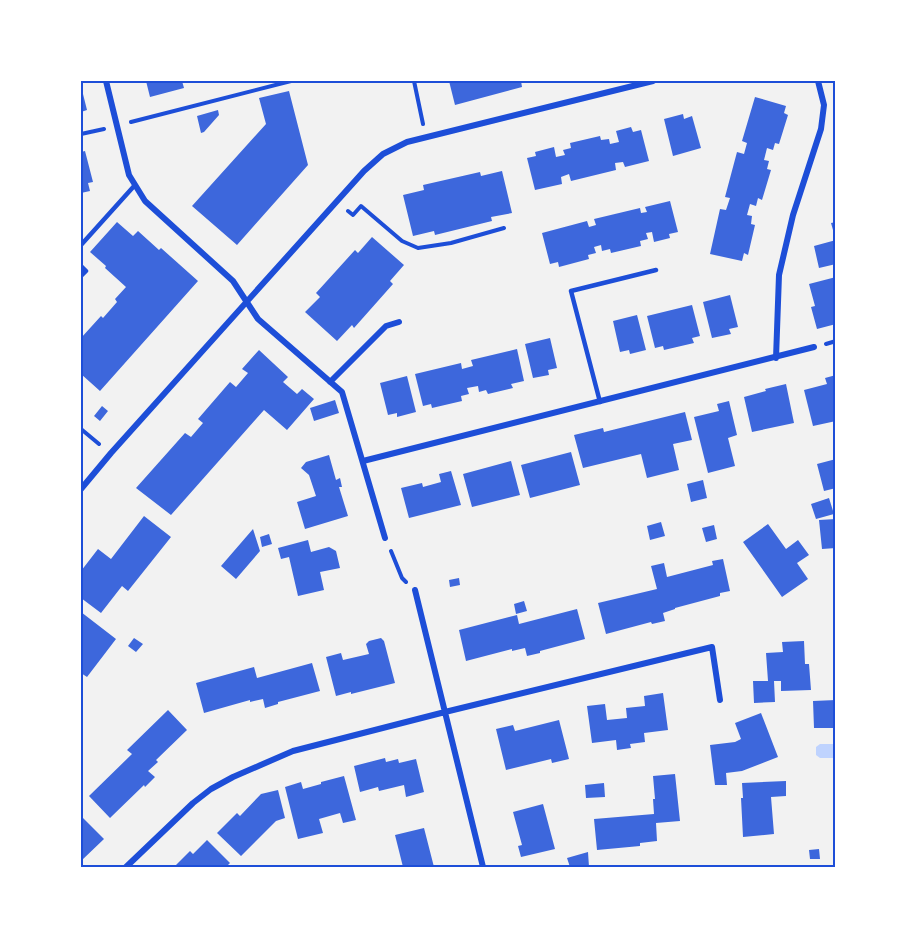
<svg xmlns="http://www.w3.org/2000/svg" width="917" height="948" font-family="'Roboto Condensed',sans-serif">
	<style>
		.water { fill: #bfd3fe }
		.building { fill: #3d67dc }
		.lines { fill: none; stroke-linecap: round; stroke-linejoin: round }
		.path { stroke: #1d4ed8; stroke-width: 4 }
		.service { stroke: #1d4ed8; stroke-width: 4.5 }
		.minor { stroke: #1d4ed8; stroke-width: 6 }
		.neatline { fill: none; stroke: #1d4ed8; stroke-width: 2 }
	</style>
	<rect width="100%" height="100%" fill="#f2f2f2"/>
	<path class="water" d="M 820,744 L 836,744 L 836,758 L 820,758 L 816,755 L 816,747 Z"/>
	<path class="building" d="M 146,81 L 182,81 L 184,88 L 150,97 Z
		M 449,81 L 521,81 L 522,87 L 455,105 Z
		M 82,90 L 87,110 L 81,112 L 81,91 Z
		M 289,91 L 308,165 L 237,245 L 192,206 L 266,124 L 259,98 Z
		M 755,97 L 786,106 L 784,113 L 788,115 L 779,144 L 775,143 L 773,150 L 767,148 L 764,160 L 769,161 L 767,169 L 771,170 L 762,200 L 758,198 L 756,206 L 750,204 L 747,215 L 752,216 L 751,224 L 755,225 L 748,255 L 744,253 L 742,261 L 710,254 L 720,209 L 726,210 L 730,198 L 725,197 L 737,152 L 744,154 L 747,143 L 742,141 Z
		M 218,110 L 219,115 L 204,132 L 201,133 L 197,116 Z
		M 683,114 L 684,119 L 692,116 L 701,148 L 673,156 L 664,119 Z
		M 631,127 L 633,132 L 641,130 L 649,161 L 625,167 L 623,162 L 615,163 L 616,170 L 571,181 L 569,174 L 561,177 L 562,184 L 535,190 L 527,158 L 536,156 L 535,152 L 554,147 L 556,157 L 565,155 L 563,150 L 571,148 L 570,143 L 600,136 L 601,140 L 609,139 L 610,144 L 619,142 L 616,131 Z
		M 85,151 L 93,182 L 88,183 L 90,191 L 81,193 L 81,152 Z
		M 502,171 L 512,213 L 491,217 L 492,221 L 435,235 L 434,231 L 413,236 L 403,195 L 424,190 L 423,185 L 480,172 L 481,176 Z
		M 670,201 L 678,232 L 669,234 L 670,238 L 654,242 L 652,232 L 646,233 L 648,239 L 640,241 L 641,246 L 611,253 L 610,249 L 602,251 L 601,245 L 594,247 L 596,253 L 588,255 L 589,259 L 559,267 L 558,262 L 550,264 L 542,233 L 587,221 L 589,227 L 596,225 L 594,219 L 640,208 L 641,213 L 647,212 L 645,207 Z
		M 117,222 L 133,236 L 138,231 L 159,250 L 161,248 L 198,281 L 100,391 L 81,374 L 81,338 L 101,316 L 103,318 L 117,302 L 115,299 L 126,287 L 105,268 L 106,266 L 90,252 Z
		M 836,222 L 836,237 L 835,237 L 831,223 Z
		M 372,237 L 404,265 L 390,281 L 393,284 L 354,328 L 352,325 L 337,341 L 305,312 L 320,297 L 316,293 L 355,250 L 358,253 Z
		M 836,240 L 836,264 L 819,268 L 814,246 Z
		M 836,277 L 836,324 L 817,329 L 811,307 L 815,306 L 809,284 Z
		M 730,295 L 738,327 L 729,329 L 731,334 L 712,338 L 703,302 Z
		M 692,305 L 700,336 L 692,338 L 694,343 L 664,350 L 663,346 L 655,348 L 647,316 Z
		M 637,315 L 646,350 L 630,354 L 629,350 L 620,352 L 613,321 Z
		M 550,338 L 557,368 L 548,370 L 549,375 L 533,378 L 525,344 Z
		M 517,349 L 524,381 L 511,384 L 513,388 L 488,394 L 486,390 L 479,392 L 478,386 L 467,388 L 469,394 L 461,396 L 462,401 L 432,408 L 431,404 L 423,406 L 415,374 L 461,363 L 462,369 L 473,366 L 471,360 Z
		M 259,350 L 288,377 L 283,382 L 297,394 L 302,389 L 314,399 L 287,430 L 264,410 L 171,515 L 136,488 L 185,433 L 191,437 L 203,423 L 198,419 L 230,382 L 236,387 L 248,373 L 242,369 Z
		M 836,375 L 836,414 L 834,414 L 836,421 L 813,426 L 804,390 L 827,384 L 825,378 Z
		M 407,376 L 416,412 L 397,417 L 397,413 L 388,415 L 380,383 Z
		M 786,384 L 794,423 L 752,432 L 744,397 L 766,391 L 765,389 Z
		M 335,400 L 339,413 L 314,421 L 310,408 Z
		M 729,401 L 737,435 L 728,438 L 735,466 L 708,473 L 694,417 L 719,411 L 717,404 Z
		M 102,406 L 108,411 L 100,421 L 94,416 Z
		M 685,412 L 692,440 L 673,444 L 679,470 L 647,478 L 641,454 L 583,468 L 574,435 L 603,428 L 604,432 Z
		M 571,452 L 580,485 L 530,498 L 521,465 Z
		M 329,455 L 336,480 L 340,478 L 342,487 L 339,487 L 348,516 L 305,529 L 297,502 L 316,496 L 309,475 L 301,468 L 306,462 Z
		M 836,459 L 836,488 L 824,491 L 817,464 Z
		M 511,461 L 520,495 L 472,507 L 463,474 Z
		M 451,471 L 461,505 L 409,518 L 401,488 L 422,483 L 423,487 L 441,482 L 439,474 Z
		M 703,480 L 707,498 L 691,502 L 687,484 Z
		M 829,498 L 834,514 L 816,519 L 811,504 Z
		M 144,516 L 171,537 L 128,591 L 122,586 L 101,613 L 81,598 L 81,571 L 98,549 L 111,559 Z
		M 836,519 L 836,548 L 822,549 L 819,520 Z
		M 661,522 L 665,536 L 650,540 L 647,526 Z
		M 768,524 L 786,549 L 798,540 L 809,555 L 797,563 L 808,579 L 782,597 L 743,542 Z
		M 714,525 L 717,539 L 706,542 L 702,528 Z
		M 253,529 L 260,551 L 236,579 L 221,566 Z
		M 269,534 L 272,544 L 262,547 L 260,537 Z
		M 308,540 L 311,552 L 329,547 L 336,551 L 340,568 L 320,572 L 324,590 L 298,596 L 289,557 L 281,559 L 278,548 Z
		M 723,559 L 730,591 L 720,593 L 720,596 L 675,608 L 675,609 L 663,613 L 665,621 L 652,624 L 651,622 L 606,634 L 598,603 L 657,589 L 651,566 L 664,563 L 667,577 L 713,565 L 712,561 Z
		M 459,578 L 460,585 L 450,587 L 449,580 Z
		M 524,601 L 527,611 L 516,614 L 514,604 Z
		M 577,609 L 585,639 L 540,651 L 540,653 L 527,656 L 525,648 L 512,651 L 512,649 L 466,661 L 459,630 L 517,615 L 519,624 Z
		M 81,612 L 116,639 L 87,677 L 81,673 Z
		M 134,638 L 143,644 L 136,652 L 128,646 Z
		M 381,638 L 384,641 L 395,683 L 351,694 L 351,692 L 336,696 L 326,657 L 341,653 L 343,660 L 369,654 L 366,644 L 369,641 Z
		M 804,641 L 805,664 L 809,664 L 811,690 L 781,691 L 781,681 L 774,681 L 775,702 L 754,703 L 753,681 L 768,681 L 766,653 L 783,652 L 782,642 Z
		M 312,663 L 320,691 L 278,702 L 278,704 L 265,708 L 263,699 L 250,702 L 250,700 L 204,713 L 196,683 L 254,667 L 257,678 Z
		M 663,693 L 668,730 L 644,733 L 645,742 L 630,744 L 631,748 L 617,750 L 616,740 L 592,743 L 587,706 L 605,704 L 607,720 L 627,718 L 626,708 L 645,706 L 644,696 Z
		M 836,700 L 836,728 L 814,728 L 813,701 Z
		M 168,710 L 187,730 L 156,760 L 158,762 L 148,771 L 155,777 L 145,787 L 144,785 L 110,818 L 89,796 L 132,754 L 127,750 Z
		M 761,713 L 778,757 L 742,771 L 726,773 L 727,785 L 715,785 L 710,745 L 735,742 L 741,739 L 735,723 Z
		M 559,720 L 569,759 L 552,763 L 551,759 L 506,770 L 496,729 L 513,725 L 515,731 Z
		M 385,758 L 386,762 L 398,759 L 399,763 L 416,759 L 424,792 L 406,797 L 404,785 L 379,791 L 378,787 L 360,792 L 354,766 Z
		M 675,774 L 680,821 L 656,823 L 657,841 L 640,843 L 640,846 L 597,850 L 594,819 L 654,814 L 653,799 L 655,799 L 653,776 Z
		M 344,776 L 356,820 L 343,823 L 340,813 L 319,819 L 323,833 L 298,839 L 285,787 L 301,782 L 303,789 L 321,784 L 321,782 Z
		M 786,781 L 786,796 L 771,797 L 774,834 L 743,837 L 741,798 L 743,798 L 742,783 Z
		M 604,783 L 605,797 L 586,798 L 585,785 Z
		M 278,790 L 285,818 L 276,821 L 241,856 L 217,833 L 237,813 L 240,816 L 261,794 Z
		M 543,804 L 555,849 L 521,857 L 518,846 L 522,845 L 513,812 Z
		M 82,817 L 104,839 L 81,861 L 81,818 Z
		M 424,828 L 434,867 L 403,867 L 395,835 Z
		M 207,840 L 230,863 L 226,867 L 174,867 L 190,851 L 193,854 Z
		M 819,849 L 820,859 L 810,859 L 809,850 Z
		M 588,852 L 589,867 L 578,867 L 578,865 L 570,867 L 567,858 Z"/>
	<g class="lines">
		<path class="path" d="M 414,81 L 423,124
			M 131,122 L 291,81
			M 81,134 L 104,129
			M 348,211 L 353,215 L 361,206 L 402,241 L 418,248 L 451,243 L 504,228
			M 826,344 L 836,341
			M 81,429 L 99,444
			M 391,551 L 402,578 L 406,582"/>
		<path class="service" d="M 81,245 L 135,185
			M 81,266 L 86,271 L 81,276
			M 600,402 L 571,291 L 656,270"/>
		<path class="minor" d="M 106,81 L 129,175 L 145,201 L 233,281 L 258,319 L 342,392 L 385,538
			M 776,358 L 779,275 L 793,215 L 821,129 L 824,105 L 818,81
			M 330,382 L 386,326 L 399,322
			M 363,461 L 814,347
			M 81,489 L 111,453 L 364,171 L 383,154 L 407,142 L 653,81
			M 415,590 L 483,867
			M 126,867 L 193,803 L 211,789 L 233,777 L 293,751 L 445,712 L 712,647 L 720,700"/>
	</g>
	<rect width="917" height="948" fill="none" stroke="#ffffff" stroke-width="165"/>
	<rect x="82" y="82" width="752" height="784" class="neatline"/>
</svg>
